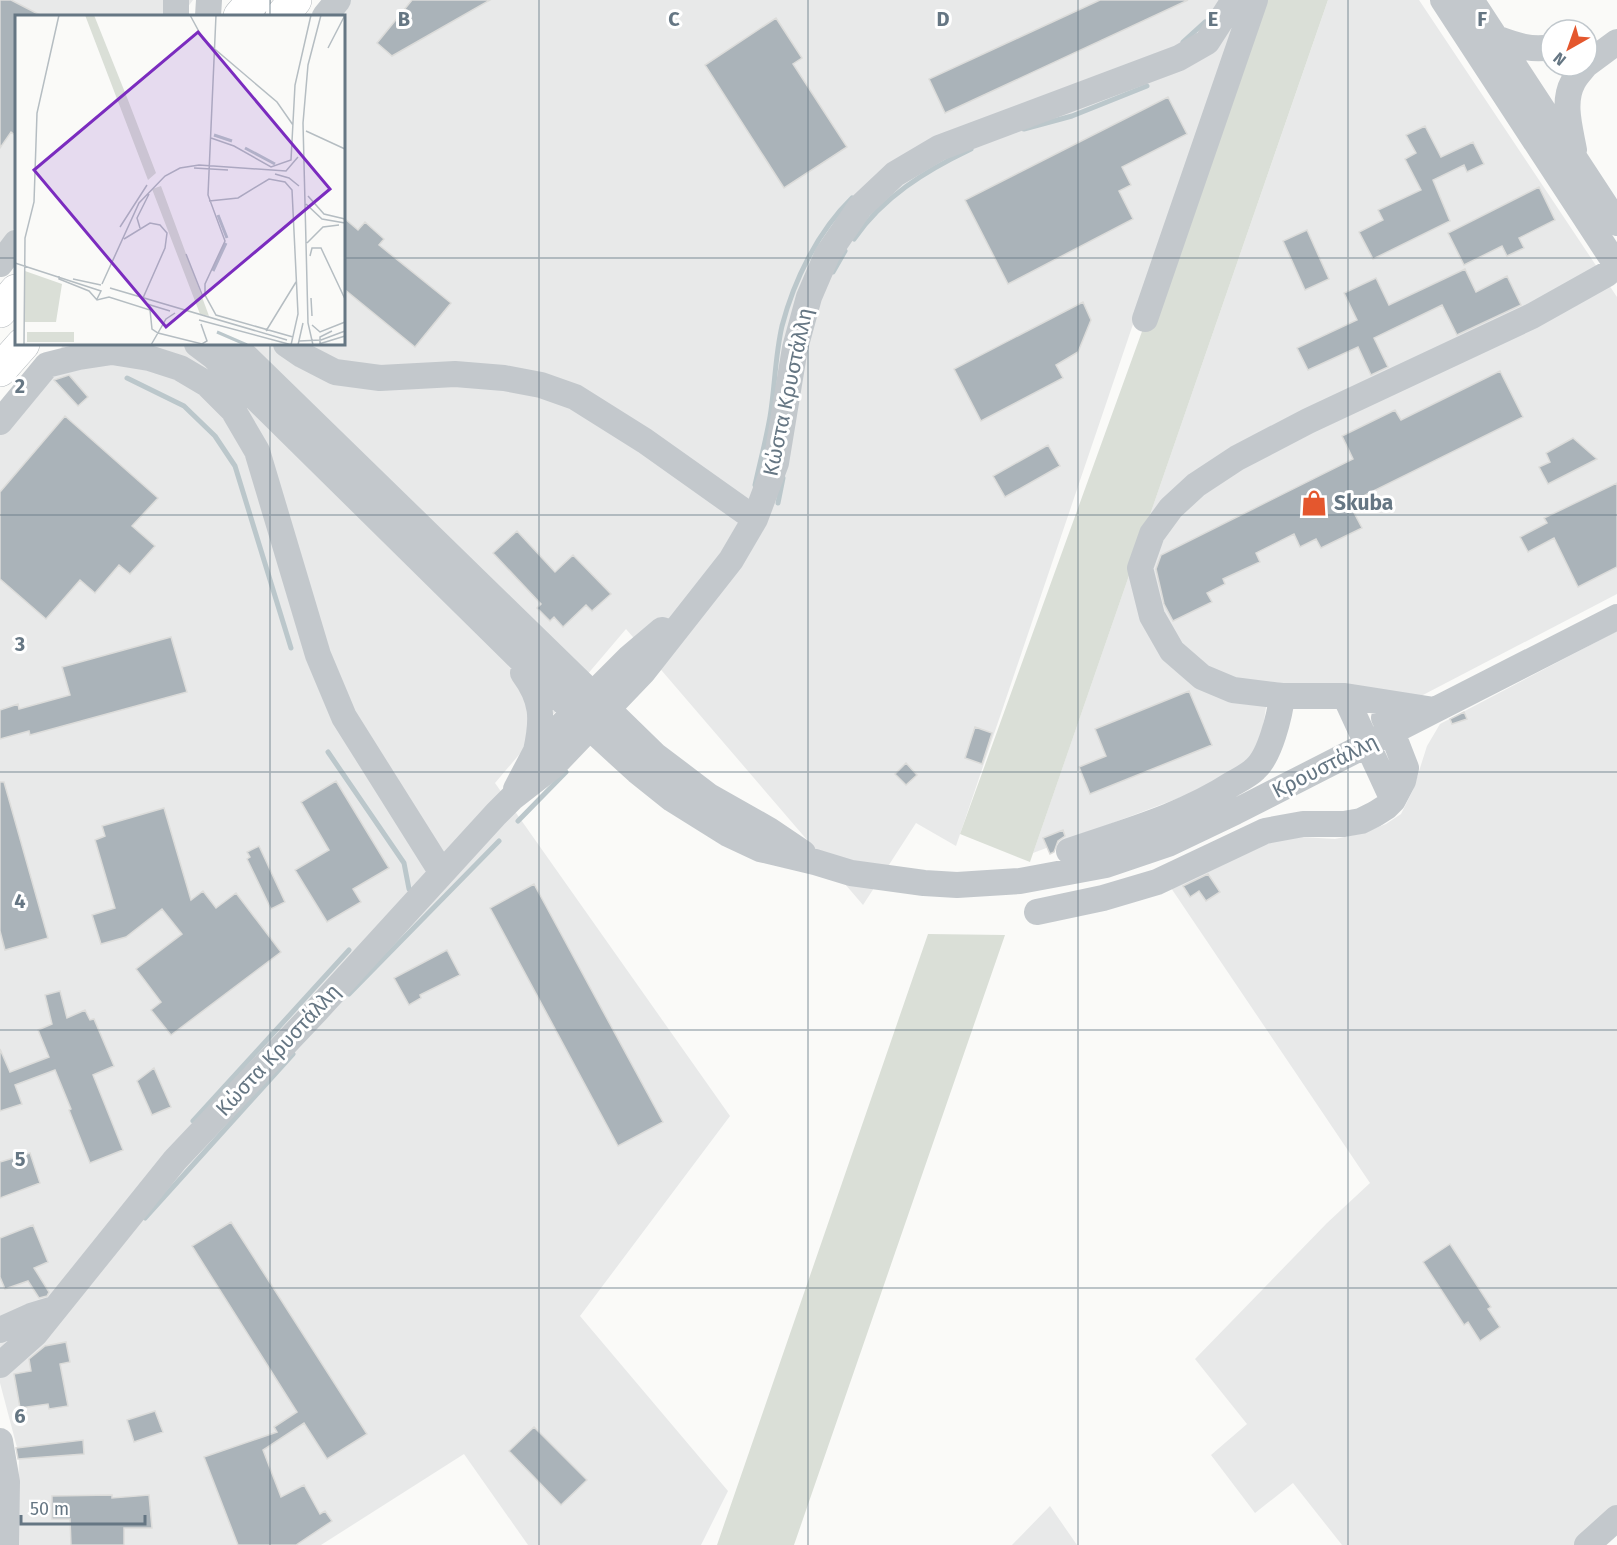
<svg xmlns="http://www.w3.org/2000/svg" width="1617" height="1545" font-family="'Fira Sans',sans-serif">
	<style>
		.built { fill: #e8e9e9 }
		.green { fill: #dadfd7 }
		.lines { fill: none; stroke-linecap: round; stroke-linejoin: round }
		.stream { stroke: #bbc7cb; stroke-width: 5 }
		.building { fill: #aab3b9; stroke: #dcdcda; stroke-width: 1.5 }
		.highway-casing { stroke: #b4b9bd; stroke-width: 34 }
		.minor { stroke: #c3c8cc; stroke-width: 26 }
		.highway { stroke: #fff; stroke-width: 33 }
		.grid { fill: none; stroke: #657683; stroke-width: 1.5; stroke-opacity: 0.55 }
		.labels { text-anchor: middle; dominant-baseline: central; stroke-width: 6; stroke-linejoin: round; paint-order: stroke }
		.street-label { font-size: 21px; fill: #657683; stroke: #fff }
		.poi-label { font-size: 21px; font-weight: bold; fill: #657683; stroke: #fff; text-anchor: start }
		.inset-river { fill: none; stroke: #bbc7cb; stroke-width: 3 }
		.inset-road { fill: none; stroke: #b5bdc2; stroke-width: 1.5 }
		.view { fill: #7b2cbf; fill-opacity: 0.15; stroke: #7b2cbf; stroke-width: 3 }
		.inset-edge { fill: none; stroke: #657683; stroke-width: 3 }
		.grid-label { font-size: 20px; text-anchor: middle; font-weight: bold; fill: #657683; stroke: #fff; stroke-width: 6; stroke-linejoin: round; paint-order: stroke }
	</style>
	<rect width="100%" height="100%" fill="#fafaf8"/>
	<path class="built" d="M 0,0 L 193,0 L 181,16 L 16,16 L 16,226 L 0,247 Z
		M 340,0 L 1243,0 L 956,846 L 916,823 L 863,905 L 626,629 L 495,783 L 730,1116 L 580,1316 L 728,1491 L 701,1545 L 528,1545 L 464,1454 L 321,1545 L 17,1545 L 19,1455 L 0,1383 L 0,429 L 64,344 L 344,344 L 344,16 L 327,16 Z
		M 1328,0 L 1419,0 L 1617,297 L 1617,594 L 1421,696 L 1270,682 L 1262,733 L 1248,762 L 1200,790 L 1033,853 Z
		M 1617,631 L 1617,1514 L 1583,1545 L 1342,1545 L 1293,1483 L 1255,1513 L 1211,1455 L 1247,1424 L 1195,1359 L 1327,1223 L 1370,1183 L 1169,885 L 1250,849 L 1280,839 L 1302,837 L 1335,839 L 1363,833 L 1386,824 L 1401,814 L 1413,790 L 1427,746 L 1440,724 Z
		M 1050,1506 L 1077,1545 L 1012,1545 Z"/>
	<path class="green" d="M 1262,0 L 1328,0 L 1030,862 L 960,834 Z
		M 928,934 L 1005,935 L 794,1545 L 717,1545 Z"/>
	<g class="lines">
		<path class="stream" d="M 1183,42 L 1205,22
			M 1024,129 L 1072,116 L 1147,86
			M 854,239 C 883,197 925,171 971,149
			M 833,272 L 845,251
			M 127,378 L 184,406 L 215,436 L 235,466 L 291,648
			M 755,485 C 760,462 766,440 770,417 C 775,387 775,356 782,326 C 794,280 818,231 852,198
			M 778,503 L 783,478
			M 328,752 L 404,863 L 409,889
			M 518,821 L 566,772
			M 349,994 L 499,841
			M 193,1121 L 349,950
			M 145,1218 L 293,1054"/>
	</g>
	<path class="building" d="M 0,0 L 11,0 L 42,16 L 16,16 L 16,136 L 11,132 L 0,148 Z
		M 412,0 L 490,0 L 392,56 L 377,43 Z
		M 1100,0 L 1188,0 L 945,113 L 929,79 Z
		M 776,18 L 802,58 L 793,64 L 847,147 L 784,188 L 705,65 Z
		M 1168,97 L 1187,134 L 1122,167 L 1131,185 L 1119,191 L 1133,219 L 1008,284 L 965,200 Z
		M 1425,126 L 1441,157 L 1473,142 L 1484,164 L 1467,172 L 1464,165 L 1433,180 L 1450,221 L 1373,259 L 1359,232 L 1383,220 L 1378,210 L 1421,190 L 1405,159 L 1416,153 L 1406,135 Z
		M 1539,187 L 1555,220 L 1519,238 L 1524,248 L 1507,256 L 1502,246 L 1464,265 L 1448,233 Z
		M 344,218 L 358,230 L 365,222 L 384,239 L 379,245 L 451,303 L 415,347 L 344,289 Z
		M 1307,230 L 1329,279 L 1305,290 L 1283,241 Z
		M 1465,269 L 1476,292 L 1507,276 L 1521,305 L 1457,335 L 1442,305 L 1374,338 L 1388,367 L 1371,375 L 1358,347 L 1308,370 L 1297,348 L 1357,320 L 1344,293 L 1376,278 L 1389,305 Z
		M 1083,302 L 1091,320 L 1078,352 L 1056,365 L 1063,378 L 981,421 L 954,369 Z
		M 1500,371 L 1523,417 L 1349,503 L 1362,528 L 1321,548 L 1316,539 L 1300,547 L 1294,534 L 1256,553 L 1260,562 L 1223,579 L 1225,584 L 1207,593 L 1212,602 L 1173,621 L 1164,604 L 1156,569 L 1161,555 L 1353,459 L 1342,436 L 1395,410 L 1401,420 Z
		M 69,375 L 88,397 L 78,406 L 54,380 Z
		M 65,416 L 158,498 L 132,526 L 155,546 L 130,574 L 119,565 L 95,593 L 80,580 L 46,619 L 0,579 L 0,492 Z
		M 1573,438 L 1597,459 L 1548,484 L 1539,467 L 1550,462 L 1546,453 Z
		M 1048,445 L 1060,466 L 1005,497 L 993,476 Z
		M 1617,483 L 1617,567 L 1578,587 L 1554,538 L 1528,552 L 1520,537 L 1547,523 L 1544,518 Z
		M 517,531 L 555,572 L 573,555 L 611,594 L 592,611 L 586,605 L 563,627 L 554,617 L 550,621 L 537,608 L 541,604 L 493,553 Z
		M 171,637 L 187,692 L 30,735 L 29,731 L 0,739 L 0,710 L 18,704 L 19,709 L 70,695 L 62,667 Z
		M 1189,691 L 1212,745 L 1090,794 L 1079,767 L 1106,756 L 1095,729 Z
		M 1464,712 L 1467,719 L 1452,724 L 1450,719 Z
		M 975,727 L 992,733 L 982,764 L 965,758 Z
		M 906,763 L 917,775 L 906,785 L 895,774 Z
		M 336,781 L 389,868 L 353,889 L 361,902 L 327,922 L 295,870 L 329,850 L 301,802 Z
		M 0,782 L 4,782 L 48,938 L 5,950 L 0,931 Z
		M 164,808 L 191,900 L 203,891 L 216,908 L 236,893 L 281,952 L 171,1035 L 151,1010 L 161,1002 L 136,969 L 182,934 L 162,909 L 126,937 L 101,944 L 92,915 L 115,908 L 95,840 L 105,836 L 102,826 Z
		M 1063,830 L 1065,836 L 1058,841 L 1054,852 L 1050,854 L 1043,838 Z
		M 259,846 L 285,902 L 271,909 L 247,859 L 250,857 L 247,852 Z
		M 1208,874 L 1220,892 L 1206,901 L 1199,891 L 1190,897 L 1183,886 Z
		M 534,884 L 663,1122 L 618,1146 L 490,908 Z
		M 447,950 L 460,975 L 420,995 L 421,998 L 409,1005 L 394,978 Z
		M 60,991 L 67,1018 L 85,1010 L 90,1020 L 94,1019 L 114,1066 L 93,1075 L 123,1150 L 90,1163 L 69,1110 L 71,1109 L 55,1070 L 15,1085 L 22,1104 L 0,1111 L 0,1049 L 10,1072 L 49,1057 L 38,1030 L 52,1024 L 45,995 Z
		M 154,1068 L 171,1107 L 152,1115 L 137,1081 Z
		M 30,1153 L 40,1183 L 0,1198 L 0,1162 Z
		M 231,1222 L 367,1434 L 327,1459 L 304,1423 L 263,1450 L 281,1497 L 304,1485 L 320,1514 L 325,1511 L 332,1521 L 296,1545 L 238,1545 L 204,1457 L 277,1432 L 274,1427 L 297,1412 L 192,1246 Z
		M 33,1225 L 48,1262 L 34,1268 L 49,1292 L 47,1296 L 39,1298 L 28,1281 L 5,1289 L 0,1277 L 0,1238 Z
		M 1450,1244 L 1491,1307 L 1488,1309 L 1500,1327 L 1480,1341 L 1468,1322 L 1464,1325 L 1423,1262 Z
		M 66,1342 L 70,1362 L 60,1364 L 68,1406 L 49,1409 L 48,1404 L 20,1408 L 14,1374 L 31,1371 L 29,1359 L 45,1346 Z
		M 155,1411 L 163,1432 L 134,1442 L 127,1420 Z
		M 534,1427 L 587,1480 L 561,1505 L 509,1451 Z
		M 83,1440 L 84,1454 L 18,1459 L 16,1448 Z
		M 112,1495 L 112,1498 L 149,1495 L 152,1528 L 124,1528 L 124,1545 L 71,1545 L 70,1519 L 52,1519 L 52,1496 Z"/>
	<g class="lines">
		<g class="highway-casing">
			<path id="highway" d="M 240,16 L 254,0
				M 282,16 L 295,0
				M 0,311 L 16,291
				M 0,370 L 23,344"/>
		</g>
		<path class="minor" d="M 1443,0 L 1617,266
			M 1471,0 L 1617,223
			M 176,16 L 176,0
			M 208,16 L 209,0
			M 325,16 L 338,0
			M 1496,38 C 1515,45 1531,51 1551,47
			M 1587,64 L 1617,42
			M 1574,150 C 1570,128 1562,102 1573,82 C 1576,76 1581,71 1585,66
			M 0,264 L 16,243
			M 1145,319 L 1255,0
			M 197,344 L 213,356 L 590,728 L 637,771 L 672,799 L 728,834 L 760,849 L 815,862 L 851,873 L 924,883 L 957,885 L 1020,881 L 1106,865 L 1168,844 L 1235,812 L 1617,617
			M 233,344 L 655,755 L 709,796 L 769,830 L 803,853
			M 286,344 L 302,355 L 335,372 L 380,378 L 455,374 L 504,378 L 541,385 L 575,397 L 645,441 L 755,519
			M 0,422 L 47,365 L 79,357 L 112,352 L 149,358 L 180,368 L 207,384 L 233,410 L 257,451 L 318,655 L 344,717 L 442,873
			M 523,673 C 543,700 543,719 536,751
			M 1345,696 L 1393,800
			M 1434,710 L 1345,696 L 1282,696 L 1233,690 L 1202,677 L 1172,651 L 1152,616 L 1140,568 L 1152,534 L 1171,508 L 1196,485 L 1237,458 L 1308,421 L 1532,316 L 1607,274
			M 516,789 L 536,751 L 629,658 L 662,630
			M 1069,851 C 1124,832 1183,816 1232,784 C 1239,780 1249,775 1255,769 C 1270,756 1280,715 1282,696
			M 1037,912 L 1103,898 L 1157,882 L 1265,831 L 1303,824 L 1344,824 L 1361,821 L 1375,814 L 1386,807 L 1393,800 L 1403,781 L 1406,768 L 1392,732 L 1384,718
			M 0,1330 L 31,1316 L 54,1309
			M 0,1365 L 35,1334 L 175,1160 L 317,1010 L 496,814 L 512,798 L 553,766 L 643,672 L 731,560 L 755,519 L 776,463 L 795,348 L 809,297 L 827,255 L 860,207 L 895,174 L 939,148 L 1179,58 L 1207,42 L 1234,0
			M 0,1441 L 7,1482 L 6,1545
			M 1587,1545 L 1617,1518"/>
		<use href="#highway" class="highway"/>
	</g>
	<path class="grid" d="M 270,0 L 270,16M 539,0 L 539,1545M 808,0 L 808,1545M 1078,0 L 1078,1545M 1348,0 L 1348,1545M 0,258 L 16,258M 344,258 L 1617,258M 270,344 L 270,1545M 0,515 L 1617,515M 0,772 L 1617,772M 0,1030 L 1617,1030M 0,1288 L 1617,1288"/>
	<defs>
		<g id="shop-bare" transform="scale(2.07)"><path d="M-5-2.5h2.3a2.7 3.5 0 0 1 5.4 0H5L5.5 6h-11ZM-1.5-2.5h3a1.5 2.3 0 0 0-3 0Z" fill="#e4572e" stroke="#fff" stroke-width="2.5" paint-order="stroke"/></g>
	</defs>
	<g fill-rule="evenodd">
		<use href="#shop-bare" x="1314" y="503"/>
	</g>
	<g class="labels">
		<g class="street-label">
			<text transform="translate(788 392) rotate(-78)">Κώστα Κρυστάλλη</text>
			<text transform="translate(1325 766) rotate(-27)">Κρουστάλλη</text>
			<text transform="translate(278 1050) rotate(-47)">Κώστα Κρυστάλλη</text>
		</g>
		<g class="poi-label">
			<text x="1334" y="503">Skuba</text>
		</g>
	</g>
	<g transform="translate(15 15)">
		<rect width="330" height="330" fill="#fafaf8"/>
		<path d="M 70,0 L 79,0 L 113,85 L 141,158 L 133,165 ZM 146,171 L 194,301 L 185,299 L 137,174 ZM 10,256 L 47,269 L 41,307 L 9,307 ZM 12,317 L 59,317 L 59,327 L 12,327 Z" fill="#dadfd7"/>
		<path class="inset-river" d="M 199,120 L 217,126M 230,133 L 260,149M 203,200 L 212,223M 198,256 L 211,228M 202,317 L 232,330"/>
		<path class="inset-road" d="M 175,0 L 188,24 L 262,87 L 278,110M 201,0 L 193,180 L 210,226 L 190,269 L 190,280 L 201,300 L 278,322M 313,33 L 330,0M 291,116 L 330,134M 196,123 L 219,131 L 256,152 L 276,145 L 280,70 L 296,0M 179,153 L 213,155M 260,159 L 274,163 L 284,171M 293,181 L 309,199 L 330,204M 194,186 L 223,183 L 254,164 L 270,167 L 277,175 L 283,299 L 276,330M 291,189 L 307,204 L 330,208M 105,212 L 132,170M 125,213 L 122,203 L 134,179M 109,224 L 135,208 L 145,210 L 152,218 L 150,233 L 128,283M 292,228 L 308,212 L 324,210M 171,239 L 188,282M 295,241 L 297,233 L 306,233 L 330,284M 0,248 L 86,276 L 82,284M 44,261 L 44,264 L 74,276 L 82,285 L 94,282 L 135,295 L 137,314 L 143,318 L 187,329 L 192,326 L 186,309M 58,264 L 86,270M 87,269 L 124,188 L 150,161 L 165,153 L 184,150 L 271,156 L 283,142M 95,273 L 272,325M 296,283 L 297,301M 132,289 L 155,296M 184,305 L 277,330M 297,310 L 305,317 L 330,307M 251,316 L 281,267M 284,326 L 306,325 L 330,316M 304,329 L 330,321M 9,330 L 10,223 L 19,187 L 22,98 L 44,0M 136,330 L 151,304 L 160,298M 283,330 L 288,308M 298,330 L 293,308 L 288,108 L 293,50 L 306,0M 305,330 L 305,322 L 317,316"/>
		<path class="view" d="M 183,17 L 315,174 L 151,312 L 19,155 Z"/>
		<rect width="330" height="330" class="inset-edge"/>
	</g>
	<g class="grid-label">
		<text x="404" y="26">B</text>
		<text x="674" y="26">C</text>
		<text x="943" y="26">D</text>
		<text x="1213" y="26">E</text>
		<text x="1482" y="26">F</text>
		<text x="20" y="393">2</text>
		<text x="20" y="651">3</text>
		<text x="20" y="908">4</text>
		<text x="20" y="1166">5</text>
		<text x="20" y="1423">6</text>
	</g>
	<g transform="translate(1569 48) rotate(220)"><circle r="28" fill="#ffffff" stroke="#c1c8cd" stroke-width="1.5"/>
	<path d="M0-4.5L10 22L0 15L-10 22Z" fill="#e4572e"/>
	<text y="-9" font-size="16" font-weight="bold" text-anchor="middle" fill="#657683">N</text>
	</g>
	<path d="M21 1515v9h124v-9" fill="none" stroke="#657683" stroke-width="3"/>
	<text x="30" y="1515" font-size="18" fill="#657683" stroke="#ffffff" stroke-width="4.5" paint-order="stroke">50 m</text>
</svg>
